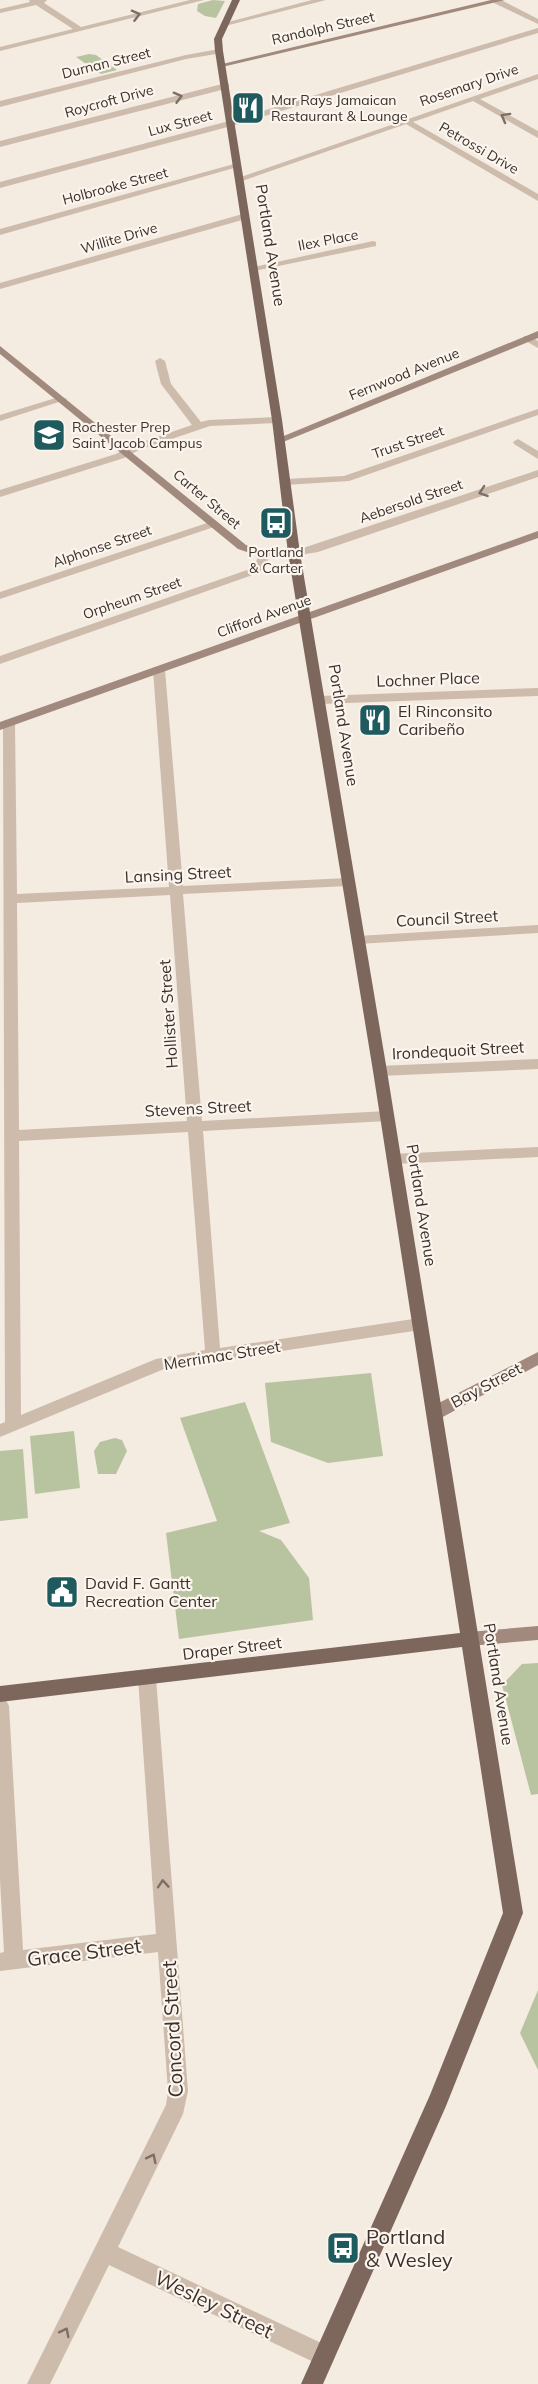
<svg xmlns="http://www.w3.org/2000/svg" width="538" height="2384" font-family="Mulish,sans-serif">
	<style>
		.green { fill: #b8c4a0 }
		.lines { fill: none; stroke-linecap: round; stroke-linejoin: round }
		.street { fill: #cdbbac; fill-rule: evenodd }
		.secondary { fill: #a18a7d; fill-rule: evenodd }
		.primary { fill: #7d675c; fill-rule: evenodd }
		.oneway { stroke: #7d6f65 }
		.labels { text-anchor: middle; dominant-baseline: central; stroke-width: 4.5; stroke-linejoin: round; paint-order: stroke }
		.far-street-label { font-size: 14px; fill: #3b302b; stroke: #fbf5ee }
		.far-poi-label { font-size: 14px; fill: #3b302b; stroke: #fbf5ee; text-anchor: start }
		.street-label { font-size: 16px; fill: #3b302b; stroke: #fbf5ee }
		.poi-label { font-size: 16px; fill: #3b302b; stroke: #fbf5ee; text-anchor: start }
		.near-street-label { font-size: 20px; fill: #3b302b; stroke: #fbf5ee }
		.near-poi-label { font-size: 20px; fill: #3b302b; stroke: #fbf5ee; text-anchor: start }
	</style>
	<rect width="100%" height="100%" fill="#f4ebe1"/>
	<path class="green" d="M 213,0 L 225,1 L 216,18 L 205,16 L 197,11 L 198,4 Z
		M 89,54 L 96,55 L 117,70 L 101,74 L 76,57 Z
		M 371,1373 L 383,1456 L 328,1463 L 271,1442 L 265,1383 Z
		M 245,1402 L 290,1523 L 259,1531 L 281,1540 L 309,1578 L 313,1620 L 179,1639 L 166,1533 L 217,1521 L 180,1418 Z
		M 74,1431 L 80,1488 L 35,1494 L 30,1436 Z
		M 115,1438 L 122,1440 L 127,1451 L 116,1474 L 98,1474 L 94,1451 L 100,1442 Z
		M 23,1449 L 28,1518 L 0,1521 L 0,1451 Z
		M 538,1663 L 538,1794 L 531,1795 L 502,1685 L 522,1664 Z
		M 538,1990 L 538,2070 L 520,2033 Z"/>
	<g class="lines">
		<path class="street" d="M 29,0 L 47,0 L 44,3 L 81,27 L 190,0 L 204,0 L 0,51 L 0,47 L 73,29 L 36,5 L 0,13 L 0,9 L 30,2 Z
			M 312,0 L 326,0 L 225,26 L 221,24 Z
			M 494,0 L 501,0 L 538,19 L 538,24 L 494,3 Z
			M 538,28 L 538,33 L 235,125 L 0,188 L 0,182 L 229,121 Z
			M 219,49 L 222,49 L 222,53 L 186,59 L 0,107 L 0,101 L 186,55 Z
			M 538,74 L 538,79 L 480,99 L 538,131 L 538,138 L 473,101 L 413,122 L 538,194 L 538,201 L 406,124 L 242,181 L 235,179 Z
			M 226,83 L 229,84 L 229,88 L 0,147 L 0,141 Z
			M 234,164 L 241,166 L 0,235 L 0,229 Z
			M 246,213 L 249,214 L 249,218 L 0,289 L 0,283 Z
			M 373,241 L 376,242 L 376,246 L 254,271 L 249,268 Z
			M 524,336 L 530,336 L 538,341 L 538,348 L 524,340 Z
			M 160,358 L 165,361 L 171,384 L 201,422 L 209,420 L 277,417 L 282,420 L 277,423 L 210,426 L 139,450 L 124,458 L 0,497 L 0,490 L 116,454 L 131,446 L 192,425 L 161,384 L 155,361 Z
			M 59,397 L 68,399 L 0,421 L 0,415 Z
			M 538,409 L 538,415 L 349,481 L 285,485 L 280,482 L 285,479 L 344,476 Z
			M 518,439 L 538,451 L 538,459 L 514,444 L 513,442 Z
			M 538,470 L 538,477 L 318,552 L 294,556 L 288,553 Z
			M 213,521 L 218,524 L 217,526 L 0,599 L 0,592 Z
			M 264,550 L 270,553 L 266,567 L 258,573 L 0,664 L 0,656 L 250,569 L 255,565 L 260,551 Z
			M 159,666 L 165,670 L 183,886 L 348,878 L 355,882 L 348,886 L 183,894 L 202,1121 L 387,1111 L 394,1116 L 387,1121 L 203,1131 L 220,1348 L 420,1318 L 426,1320 L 428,1324 L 426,1328 L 420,1330 L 164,1369 L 0,1437 L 0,1424 L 5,1422 L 3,723 L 9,719 L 15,723 L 17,894 L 169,887 L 153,670 ZM 170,895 L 187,1121 L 19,1130 L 17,903 ZM 188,1132 L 205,1350 L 156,1359 L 21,1415 L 19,1141 Z
			M 538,688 L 538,696 L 320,704 L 314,700 L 320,696 Z
			M 538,925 L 538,933 L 358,944 L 351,940 L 358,936 Z
			M 538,1059 L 538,1069 L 380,1076 L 373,1071 L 380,1066 Z
			M 538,1147 L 538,1157 L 393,1164 L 386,1159 L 393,1154 Z
			M 147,1670 L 153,1673 L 156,1678 L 188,2091 L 183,2114 L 118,2247 L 332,2348 L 335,2356 L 332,2364 L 324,2367 L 109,2265 L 50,2384 L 27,2384 L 166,2105 L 168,2091 L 158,1952 L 0,1971 L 0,1953 L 4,1952 L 0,1880 L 0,1698 L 6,1700 L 9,1706 L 23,1950 L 156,1934 L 138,1678 L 141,1673 Z"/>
		<path class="secondary" d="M 491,0 L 505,0 L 222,67 L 218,65 Z
			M 538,331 L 538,338 L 283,442 L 274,440 Z
			M 0,346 L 246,545 L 260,550 L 294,550 L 300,553 L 298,555 L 259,556 L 238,549 L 0,354 Z
			M 538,531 L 538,538 L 0,730 L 0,722 Z
			M 538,1352 L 538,1365 L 441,1418 L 435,1419 L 429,1418 L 427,1413 L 429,1408 Z
			M 538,1626 L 538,1640 L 469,1646 L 463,1644 L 460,1639 L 463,1634 L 469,1632 Z"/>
		<path class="primary" d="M 232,0 L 240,0 L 222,39 L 223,51 L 282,420 L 300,553 L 387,1071 L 523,1913 L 446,2106 L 323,2384 L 301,2384 L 430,2095 L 503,1913 L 462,1647 L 0,1702 L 0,1686 L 460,1633 L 373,1071 L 288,553 L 272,420 L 215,51 L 214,39 Z"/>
	</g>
	<defs><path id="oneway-chevron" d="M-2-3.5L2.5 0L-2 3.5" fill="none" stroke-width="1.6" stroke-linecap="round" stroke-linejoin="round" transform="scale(1.5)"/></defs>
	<g class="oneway">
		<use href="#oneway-chevron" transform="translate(136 15) rotate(-14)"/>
		<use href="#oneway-chevron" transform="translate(178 97) rotate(-15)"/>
		<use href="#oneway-chevron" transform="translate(505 117) rotate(-151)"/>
		<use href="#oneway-chevron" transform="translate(483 492) rotate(161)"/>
		<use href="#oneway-chevron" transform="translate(163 1884) rotate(-94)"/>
		<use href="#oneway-chevron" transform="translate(152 2158) rotate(-63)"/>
		<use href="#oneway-chevron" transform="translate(65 2332) rotate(-63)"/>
	</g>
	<defs>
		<g id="restaurant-square" transform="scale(1.725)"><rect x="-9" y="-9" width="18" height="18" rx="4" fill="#1f5a5e" stroke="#fbf5ee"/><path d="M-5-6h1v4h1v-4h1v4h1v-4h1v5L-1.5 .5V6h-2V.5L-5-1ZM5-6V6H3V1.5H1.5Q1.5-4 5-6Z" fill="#fff"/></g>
		<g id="school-square" transform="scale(1.725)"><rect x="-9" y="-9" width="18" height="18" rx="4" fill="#1f5a5e" stroke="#fbf5ee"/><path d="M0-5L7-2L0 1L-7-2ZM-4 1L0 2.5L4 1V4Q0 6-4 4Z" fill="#fff"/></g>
		<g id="bus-square" transform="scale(1.725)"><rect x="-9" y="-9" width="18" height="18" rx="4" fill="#1f5a5e" stroke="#fbf5ee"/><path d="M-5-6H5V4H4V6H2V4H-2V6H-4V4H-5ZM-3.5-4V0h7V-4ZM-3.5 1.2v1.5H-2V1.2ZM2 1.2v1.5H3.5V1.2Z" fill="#fff"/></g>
		<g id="civic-square" transform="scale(1.725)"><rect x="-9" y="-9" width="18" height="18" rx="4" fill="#1f5a5e" stroke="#fbf5ee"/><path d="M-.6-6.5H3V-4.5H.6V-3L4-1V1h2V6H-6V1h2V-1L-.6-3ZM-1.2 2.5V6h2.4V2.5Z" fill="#fff"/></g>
	</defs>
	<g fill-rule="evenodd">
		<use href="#restaurant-square" x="248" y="108"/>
		<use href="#school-square" x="49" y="435"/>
		<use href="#bus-square" x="276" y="523"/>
		<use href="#restaurant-square" x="375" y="720"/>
		<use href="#civic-square" x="62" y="1592"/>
		<use href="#bus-square" x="343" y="2248"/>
	</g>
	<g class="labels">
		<g class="far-street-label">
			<text transform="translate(323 28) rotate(-13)">Randolph Street</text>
			<text transform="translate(106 63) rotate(-14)">Durnan Street</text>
			<text transform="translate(469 85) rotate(-19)">Rosemary Drive</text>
			<text transform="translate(109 101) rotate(-15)">Roycroft Drive</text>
			<text transform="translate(180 123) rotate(-15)">Lux Street</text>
			<text transform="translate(479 148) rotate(30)">Petrossi Drive</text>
			<text transform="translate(115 186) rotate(-15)">Holbrooke Street</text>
			<text transform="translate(119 238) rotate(-16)">Willite Drive</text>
			<text transform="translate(328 240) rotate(-11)">Ilex Place</text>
			<text transform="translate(404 374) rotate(-22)">Fernwood Avenue</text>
			<text transform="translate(408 442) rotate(-19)">Trust Street</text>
			<text transform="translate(207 499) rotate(40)">Carter Street</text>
			<text transform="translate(411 501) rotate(-19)">Aebersold Street</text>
			<text transform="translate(102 546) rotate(-19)">Alphonse Street</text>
			<text transform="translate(132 598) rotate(-19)">Orpheum Street</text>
			<text transform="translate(264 616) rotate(-20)">Clifford Avenue</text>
		</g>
		<g class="far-poi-label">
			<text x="271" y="100">Mar Rays Jamaican<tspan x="271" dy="16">Restaurant &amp; Lounge</tspan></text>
			<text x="72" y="427">Rochester Prep<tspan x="72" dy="16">Saint Jacob Campus</tspan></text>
			<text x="276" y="552" text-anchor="middle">Portland<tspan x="276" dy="16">&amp; Carter</tspan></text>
		</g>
		<g class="street-label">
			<text transform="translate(271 245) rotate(81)">Portland Avenue</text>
			<text transform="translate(428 679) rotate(-2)">Lochner Place</text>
			<text transform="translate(344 725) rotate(81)">Portland Avenue</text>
			<text transform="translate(178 874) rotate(-3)">Lansing Street</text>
			<text transform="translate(447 918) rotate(-3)">Council Street</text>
			<text transform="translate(168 1014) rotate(-94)">Hollister Street</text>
			<text transform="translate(458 1050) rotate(-3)">Irondequoit Street</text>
			<text transform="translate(198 1108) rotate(-3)">Stevens Street</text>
			<text transform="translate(422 1205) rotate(81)">Portland Avenue</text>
			<text transform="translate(222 1355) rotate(-9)">Merrimac Street</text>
			<text transform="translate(486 1385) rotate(-28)">Bay Street</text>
			<text transform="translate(232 1648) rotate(-7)">Draper Street</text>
			<text transform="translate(499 1684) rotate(81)">Portland Avenue</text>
		</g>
		<g class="poi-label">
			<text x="398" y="711">El Rinconsito<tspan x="398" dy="18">Caribeño</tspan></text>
			<text x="85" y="1583">David F. Gantt<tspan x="85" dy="18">Recreation Center</tspan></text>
		</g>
		<g class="near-street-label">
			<text transform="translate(84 1952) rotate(-7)">Grace Street</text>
			<text transform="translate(172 2029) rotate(-93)">Concord Street</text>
			<text transform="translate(214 2304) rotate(26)">Wesley Street</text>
		</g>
		<g class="near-poi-label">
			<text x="366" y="2236">Portland<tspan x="366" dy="23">&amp; Wesley</tspan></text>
		</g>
	</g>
</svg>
